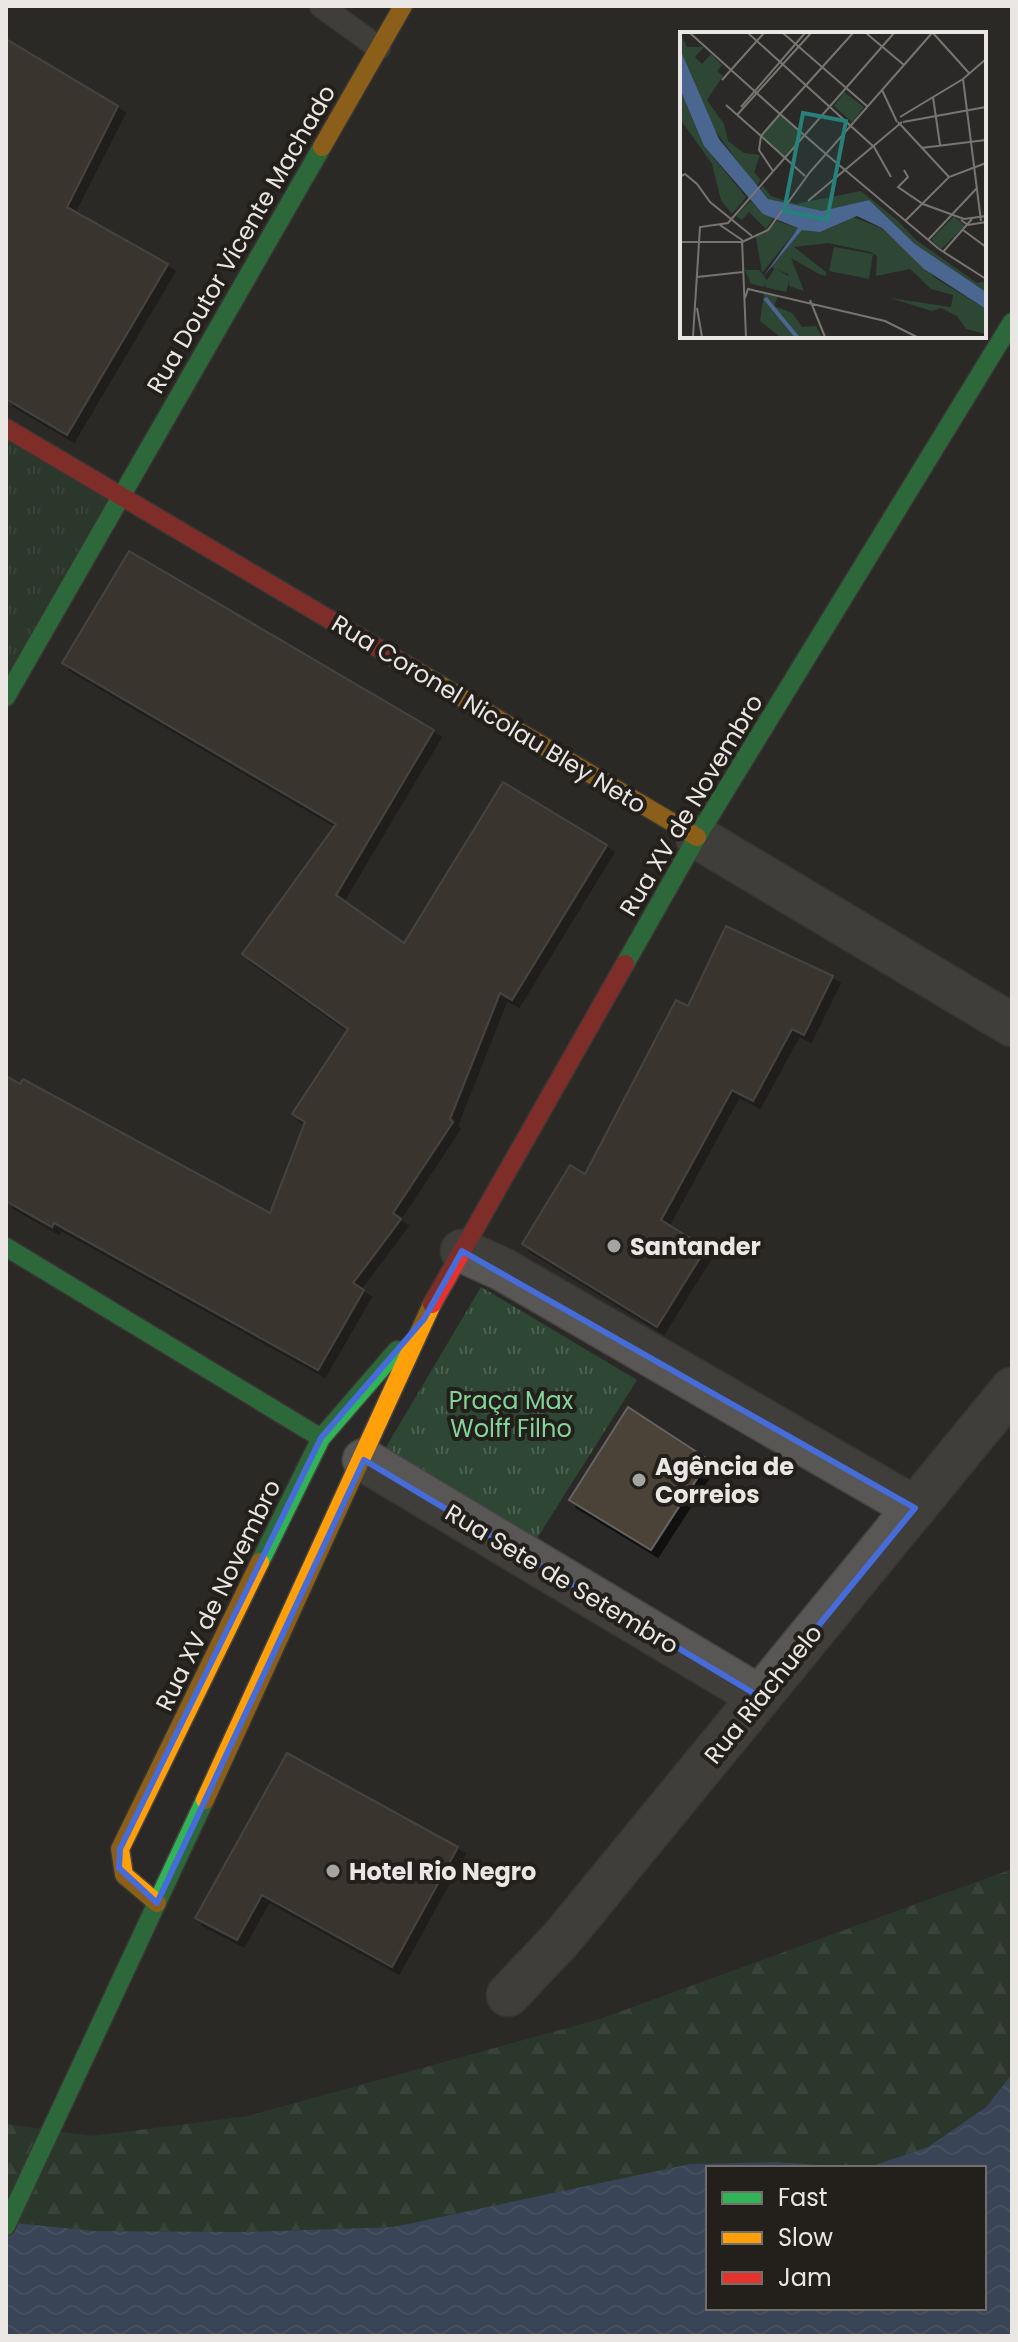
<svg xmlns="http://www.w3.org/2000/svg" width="1018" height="2342" font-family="Poppins,sans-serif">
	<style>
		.forest { fill: url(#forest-firs) }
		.park { fill: url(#park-tufts) }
		.water { fill: url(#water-waves); fill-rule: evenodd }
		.building { fill: #4b4239; stroke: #656361; stroke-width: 2; filter: url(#shadow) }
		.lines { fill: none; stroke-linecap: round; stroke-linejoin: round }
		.lane-casing { stroke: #474442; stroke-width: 25 }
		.street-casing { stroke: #474442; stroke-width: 45 }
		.fast-casing { stroke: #474442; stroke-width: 21 }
		.slow-casing { stroke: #474442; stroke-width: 21 }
		.jam-casing { stroke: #474442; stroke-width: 21 }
		.lane { stroke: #585755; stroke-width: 22 }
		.street { stroke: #585755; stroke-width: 42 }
		.fast { stroke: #30b455; stroke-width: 18 }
		.slow { stroke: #ff9f0a; stroke-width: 18 }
		.jam { stroke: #e5322d; stroke-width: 18 }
		.marked { fill: none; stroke: #466cda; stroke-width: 6; stroke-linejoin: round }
		.poi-dot { fill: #a6a4a1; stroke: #231f1b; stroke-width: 3 }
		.labels { text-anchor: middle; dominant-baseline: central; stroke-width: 8; stroke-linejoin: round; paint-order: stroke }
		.street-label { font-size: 24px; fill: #e9e6e3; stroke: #231f1b }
		.poi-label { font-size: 24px; font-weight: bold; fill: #e9e6e3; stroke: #231f1b; text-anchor: start }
		.park-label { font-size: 24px; fill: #82d49b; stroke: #231f1b }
		.inset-river { fill: none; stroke: #4a6691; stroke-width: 4 }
		.inset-road { fill: none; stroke: #777572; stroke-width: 2 }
		.view { fill: #25817a; fill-opacity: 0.15; stroke: #25817a; stroke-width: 4 }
		.inset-edge { fill: none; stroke: #e9e6e3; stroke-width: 4 }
	</style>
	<defs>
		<pattern id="forest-firs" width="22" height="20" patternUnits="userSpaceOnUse" patternTransform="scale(2)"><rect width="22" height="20" fill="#2d4734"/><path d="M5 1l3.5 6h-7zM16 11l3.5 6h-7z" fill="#4b6251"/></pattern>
		<pattern id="park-tufts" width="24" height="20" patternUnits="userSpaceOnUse" patternTransform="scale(2)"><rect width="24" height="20" fill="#2d4734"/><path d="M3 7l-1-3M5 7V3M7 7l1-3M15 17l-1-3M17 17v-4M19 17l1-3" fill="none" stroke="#4b6251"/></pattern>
		<pattern id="water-waves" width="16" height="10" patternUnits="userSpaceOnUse" patternTransform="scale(2)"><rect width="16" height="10" fill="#4a6691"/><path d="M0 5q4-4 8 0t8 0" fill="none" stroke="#647ca0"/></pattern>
		<filter id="shadow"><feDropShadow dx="7" dy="7" stdDeviation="0" flood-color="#0009"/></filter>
	</defs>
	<rect width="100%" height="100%" fill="#2b2927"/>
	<path class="forest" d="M 1012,1869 L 1012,2074 L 986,2107 L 928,2147 L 866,2168 L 776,2162 L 690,2164 L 393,2227 L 246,2232 L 94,2231 L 6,2222 L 6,2124 L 92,2136 L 248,2116 L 600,2019 Z"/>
	<path class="park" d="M 6,434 L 113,497 L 6,693 Z
		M 481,1287 L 637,1380 L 534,1543 L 386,1447 Z"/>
	<path class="water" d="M 1012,2074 L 1012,2336 L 6,2336 L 6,2222 L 94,2231 L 246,2232 L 393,2227 L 690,2164 L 776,2162 L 866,2168 L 928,2147 L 986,2107 ZM 708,2168 L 984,2168 L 984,2308 L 708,2308 Z"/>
	<path class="building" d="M 6,39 L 118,106 L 67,207 L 168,264 L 67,435 L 6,399 Z
		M 129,551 L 434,730 L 336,895 L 404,943 L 503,782 L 607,845 L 512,1000 L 500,993 L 450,1119 L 453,1122 L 393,1213 L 401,1219 L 353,1283 L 364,1290 L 318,1370 L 54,1223 L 52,1227 L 6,1201 L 6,1076 L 20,1084 L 23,1079 L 270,1213 L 305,1122 L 292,1114 L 348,1029 L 242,954 L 336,824 L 62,663 Z
		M 726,926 L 833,976 L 804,1035 L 792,1029 L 753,1101 L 732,1090 L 661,1220 L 706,1248 L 657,1327 L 522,1244 L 570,1165 L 585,1174 L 676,1000 L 688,1006 Z
		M 628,1407 L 709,1460 L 651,1550 L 569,1500 Z
		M 287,1753 L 458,1847 L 392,1967 L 262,1895 L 237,1940 L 195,1918 Z"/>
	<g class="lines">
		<g class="lane-casing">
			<path id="lane" d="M 321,6 L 379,48"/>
		</g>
		<g class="street-casing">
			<path id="street" d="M 697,837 L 1012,1025
				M 462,1251 L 502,1269 L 915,1508
				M 364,1460 L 760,1697
				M 508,1995 L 562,1938 L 1012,1389"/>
		</g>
		<g class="fast-casing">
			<path id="fast" d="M 6,697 L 322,147
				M 625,964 L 697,837 L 1012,322
				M 6,1247 L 321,1438
				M 260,1562 L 321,1438 L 397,1350
				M 6,2226 L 205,1800"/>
		</g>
		<g class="slow-casing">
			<path id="slow" d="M 322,147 L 403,6
				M 415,670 L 697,837
				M 205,1800 L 432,1304
				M 157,1903 L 124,1875 L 120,1849 L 260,1562"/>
		</g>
		<g class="jam-casing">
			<path id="jam" d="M 6,428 L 415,670
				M 432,1304 L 625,964"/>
		</g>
		<use href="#lane" class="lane"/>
		<use href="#street" class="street"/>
		<use href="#fast" class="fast"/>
		<use href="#slow" class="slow"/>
		<use href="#jam" class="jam"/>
	</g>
	<path d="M0 0H1018V2342H0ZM 462,1251 L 915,1508 L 760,1697 L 364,1460 L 157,1903 L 119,1868 L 120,1849 L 321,1438 L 424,1319 Z" fill="#2b2927" fill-opacity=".55" fill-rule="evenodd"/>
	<path class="marked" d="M 462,1251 L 915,1508 L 760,1697 L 364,1460 L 157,1903 L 119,1868 L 120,1849 L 321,1438 L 424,1319 Z"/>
	<g class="poi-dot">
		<circle cx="614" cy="1246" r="8"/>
		<circle cx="639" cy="1480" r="8"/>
		<circle cx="333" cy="1871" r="8"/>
	</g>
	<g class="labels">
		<g class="street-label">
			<text transform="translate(241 239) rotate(-60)">Rua Doutor Vicente Machado</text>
			<text transform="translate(489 714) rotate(31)">Rua Coronel Nicolau Bley Neto</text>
			<text transform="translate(691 805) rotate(-59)">Rua XV de Novembro</text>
			<text transform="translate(562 1579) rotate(31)">Rua Sete de Setembro</text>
			<text transform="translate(218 1595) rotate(-64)">Rua XV de Novembro</text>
			<text transform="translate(763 1694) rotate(-51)">Rua Riachuelo</text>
		</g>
		<g class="poi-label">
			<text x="630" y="1246">Santander</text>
			<text x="655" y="1466">Agência de<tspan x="655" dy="28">Correios</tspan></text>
			<text x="349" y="1871">Hotel Rio Negro</text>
		</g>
		<g class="park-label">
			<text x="511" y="1400">Praça Max<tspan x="511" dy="28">Wolff Filho</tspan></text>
		</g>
	</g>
	<g transform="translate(680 32)">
		<rect width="306" height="306" fill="#2b2927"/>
		<path d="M 154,215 L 193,222 L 189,247 L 149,239 Z" fill="#2d4734"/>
		<path d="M 0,1 L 7,15 L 24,15 L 15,25 L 22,32 L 31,22 L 42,33 L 37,39 L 43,44 L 27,68 L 44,92 L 48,109 L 64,121 L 80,123 L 74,140 L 81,148 L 76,155 L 31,93 L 0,17 ZM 0,57 L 24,114 L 66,165 L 52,182 L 41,168 L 32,132 L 0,87 ZM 83,154 L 91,164 L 116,172 L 181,159 L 217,188 L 236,208 L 297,251 L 306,249 L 306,260 L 235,212 L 189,168 L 145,179 L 122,178 L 91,169 L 79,158 ZM 70,169 L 93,187 L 86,197 L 69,180 L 62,188 L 56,184 ZM 173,185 L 201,196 L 255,246 L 306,277 L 306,302 L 286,297 L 277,284 L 261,276 L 252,279 L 210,266 L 271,275 L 273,263 L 251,257 L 230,237 L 196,244 L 197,224 L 191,220 L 148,211 L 114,215 L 146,240 L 146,244 L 139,242 L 111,226 L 124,259 L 109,254 L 108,242 L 91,235 L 122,198 L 146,198 ZM 97,189 L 118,196 L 82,241 L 76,205 ZM 84,261 L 98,264 L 94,274 L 112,281 L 122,295 L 136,294 L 142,305 L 100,305 L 80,289 Z" fill="#2d4734"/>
		<path d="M 164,60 L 184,75 L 172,90 L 154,74 ZM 100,82 L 124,103 L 105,125 L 81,104 ZM 274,184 L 285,194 L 261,217 L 251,208 ZM 95,236 L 110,245 L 106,260 L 85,255 L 86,250 L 84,255 L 71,252 L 65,238 L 79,238 L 87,248 Z" fill="#2d4734"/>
		<path d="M 0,17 L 39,107 L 88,167 L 142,179 L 189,168 L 235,212 L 306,260 L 306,277 L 244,237 L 202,196 L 177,184 L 140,200 L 122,198 L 83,245 L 118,196 L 83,182 L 24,114 L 0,57 Z" fill="#4a6691"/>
		<path class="inset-river" d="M 85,266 L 117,305"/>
		<path class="inset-road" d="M 10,1 L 100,82 L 173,1M 68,1 L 194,115 L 211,145M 103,1 L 188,75M 186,1 L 224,33M 253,1 L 289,41M 283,47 L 301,189M 42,48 L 84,1M 202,58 L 217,90M 253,65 L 260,113M 46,73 L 81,104 L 79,118 L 93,139M 61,75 L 125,1M 57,83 L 131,1M 220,85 L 283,47 L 306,27M 218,90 L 269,145M 223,90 L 306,75M 241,116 L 306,108M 146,122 L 259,217 L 306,247M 224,138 L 228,145 L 218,155 L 243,172 L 284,187 L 306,184M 125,144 L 81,104 L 100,82 L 146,122M 0,145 L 5,142 L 17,152 L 30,170 L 72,204M 128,169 L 222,90M 281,188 L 288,193 L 306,190M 225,189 L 269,145 L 306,131M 40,193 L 62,208 L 66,305M 283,198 L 306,215M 248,208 L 297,156M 0,210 L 62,210M 62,210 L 88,198 L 130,140 L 252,1M 263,220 L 292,187M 17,245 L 63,240M 65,266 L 68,257 L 205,289 L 237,305M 130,268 L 145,305M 17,276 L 22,305M 13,305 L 20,195 L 48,191 L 214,1M 60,305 L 98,305"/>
		<path class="view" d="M 123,81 L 166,89 L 147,188 L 104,179 Z"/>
		<rect width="306" height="306" class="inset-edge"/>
	</g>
	<rect width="1018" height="2342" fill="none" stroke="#e9e6e3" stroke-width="16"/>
	<rect x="706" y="2166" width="280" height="144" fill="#231f1b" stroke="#726f6b" stroke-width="2"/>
	<rect x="722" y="2192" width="40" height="12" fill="#30b455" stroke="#726f6b" stroke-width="2"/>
	<text x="778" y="2206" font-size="24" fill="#e9e6e3">Fast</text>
	<rect x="722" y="2232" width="40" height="12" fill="#ff9f0a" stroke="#726f6b" stroke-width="2"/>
	<text x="778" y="2246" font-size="24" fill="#e9e6e3">Slow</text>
	<rect x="722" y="2272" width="40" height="12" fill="#e5322d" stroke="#726f6b" stroke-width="2"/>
	<text x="778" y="2286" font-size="24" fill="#e9e6e3">Jam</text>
</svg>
